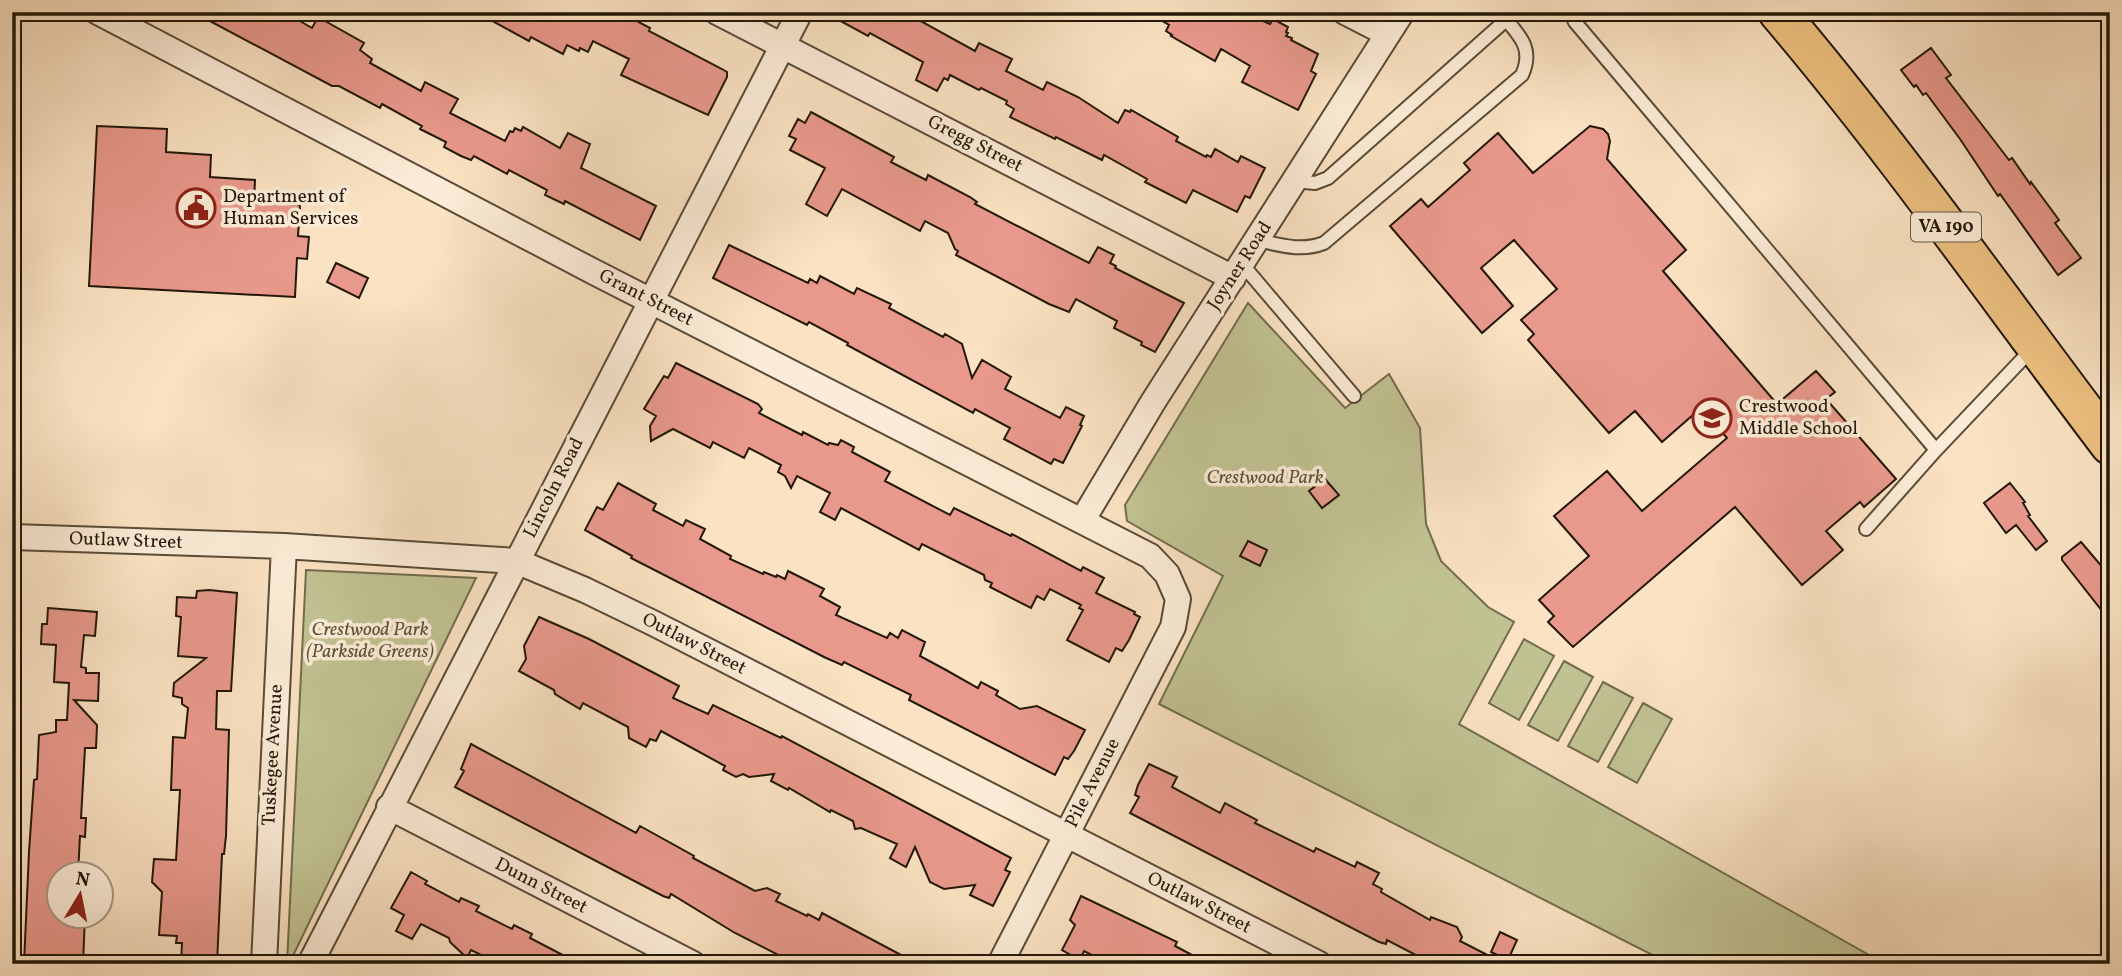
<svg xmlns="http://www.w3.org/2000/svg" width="2122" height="976" font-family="Vollkorn,serif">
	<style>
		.green { fill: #c1c292; stroke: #726c4e; stroke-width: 2 }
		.building { fill: #e9998c; stroke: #231709; stroke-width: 2 }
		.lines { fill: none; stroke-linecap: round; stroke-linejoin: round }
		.service-casing { stroke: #594a37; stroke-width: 16 }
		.minor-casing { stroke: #594a37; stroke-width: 28 }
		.primary-casing { stroke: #231709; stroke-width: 42 }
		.service { stroke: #fcecd7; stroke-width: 12 }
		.minor { stroke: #fcecd7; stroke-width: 24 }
		.primary { stroke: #edc181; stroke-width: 38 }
		.labels { text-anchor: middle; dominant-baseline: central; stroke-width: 7; stroke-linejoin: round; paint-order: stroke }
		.shield { fill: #fcecd7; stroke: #645747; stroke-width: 2 }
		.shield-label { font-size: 18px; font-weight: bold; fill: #231709 }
		.street-label { font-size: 19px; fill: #231709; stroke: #fcecd7 }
		.poi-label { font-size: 19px; fill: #231709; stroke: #fcecd7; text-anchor: start }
		.park-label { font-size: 19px; font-style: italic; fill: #5a5339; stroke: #fcecd7 }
	</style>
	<rect width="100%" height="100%" fill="#fae2c2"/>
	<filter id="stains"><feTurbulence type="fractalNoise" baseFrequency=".00286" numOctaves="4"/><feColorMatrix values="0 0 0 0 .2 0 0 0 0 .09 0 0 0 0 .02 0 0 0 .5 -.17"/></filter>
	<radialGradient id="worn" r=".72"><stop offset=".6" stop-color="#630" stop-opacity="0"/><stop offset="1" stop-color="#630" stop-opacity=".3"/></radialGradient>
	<path class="green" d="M 1248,303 L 1345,408 L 1389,374 L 1420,428 L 1426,524 L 1441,561 L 1488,607 L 1514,622 L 1459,724 L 1885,964 L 1670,964 L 1159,704 L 1223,576 L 1127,521 L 1125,505 Z
		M 306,570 L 476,578 L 289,964 L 287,964 Z
		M 1524,639 L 1554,656 L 1519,720 L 1489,703 Z
		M 1564,661 L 1593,677 L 1558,741 L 1528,725 Z
		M 1603,682 L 1633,698 L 1598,762 L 1568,746 Z
		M 1643,703 L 1672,719 L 1637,783 L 1608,767 Z"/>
	<path class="building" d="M 193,12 L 284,12 L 312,28 L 318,17 L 364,43 L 360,50 L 372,59 L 370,63 L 421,91 L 425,82 L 458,99 L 450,113 L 505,141 L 510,131 L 513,132 L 515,128 L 521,131 L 523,127 L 560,148 L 568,133 L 590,144 L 581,168 L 656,206 L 640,240 L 565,201 L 564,204 L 545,195 L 547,190 L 509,170 L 507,174 L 474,156 L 471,160 L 461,156 L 444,147 L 446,142 L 420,129 L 422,126 L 382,104 L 380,108 L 339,86 L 332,86 Z
		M 476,12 L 620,12 L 650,28 L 649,31 L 722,69 L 727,72 L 727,77 L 708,115 L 621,75 L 629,59 L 593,41 L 588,52 L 580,48 L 579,51 L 567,45 L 563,54 L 531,37 L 529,41 Z
		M 824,12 L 919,12 L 915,18 L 975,51 L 979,43 L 1012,59 L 1006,71 L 1043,90 L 1047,82 L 1078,97 L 1118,123 L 1125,110 L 1130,112 L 1131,110 L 1178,137 L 1176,141 L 1206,157 L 1207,155 L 1211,157 L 1215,149 L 1238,162 L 1241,156 L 1265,168 L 1250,198 L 1245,196 L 1237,212 L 1193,190 L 1186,203 L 1145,182 L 1147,179 L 1104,155 L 1102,160 L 1056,137 L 1055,139 L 1010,117 L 1014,109 L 1006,104 L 1007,101 L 981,88 L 979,90 L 950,75 L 948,80 L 944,78 L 937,91 L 916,80 L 923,62 L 870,33 L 868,36 Z
		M 1147,12 L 1242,12 L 1270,24 L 1273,19 L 1288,27 L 1286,32 L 1288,33 L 1286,36 L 1292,38 L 1291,40 L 1318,54 L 1311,71 L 1316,74 L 1298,110 L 1242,82 L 1250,66 L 1221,49 L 1215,61 L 1171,36 L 1172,35 L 1166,31 L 1169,25 Z
		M 1931,48 L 1951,75 L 1946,78 L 2009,160 L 2012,158 L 2030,184 L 2031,182 L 2059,220 L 2055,223 L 2081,258 L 2058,275 L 2000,194 L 1998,196 L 1960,139 L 1926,93 L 1923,95 L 1916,85 L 1914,87 L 1901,70 Z
		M 811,112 L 894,157 L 891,162 L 926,180 L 928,175 L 970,197 L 977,202 L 975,204 L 1089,263 L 1098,247 L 1114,255 L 1110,263 L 1116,266 L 1115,268 L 1184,303 L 1155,352 L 1141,345 L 1142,342 L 1114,328 L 1117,321 L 1076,299 L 1069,312 L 1049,304 L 956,255 L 958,251 L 955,249 L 948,233 L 925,221 L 920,231 L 842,189 L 827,216 L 806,204 L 825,168 L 790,150 L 796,139 L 789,136 L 798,119 L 805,123 Z
		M 97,126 L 167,129 L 166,152 L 211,155 L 210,177 L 255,180 L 254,202 L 300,205 L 298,236 L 309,237 L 307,259 L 297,258 L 295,297 L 89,286 Z
		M 1590,126 L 1603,129 L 1608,134 L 1610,141 L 1607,159 L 1686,250 L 1663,271 L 1777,404 L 1816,371 L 1835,392 L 1826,399 L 1896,479 L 1864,507 L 1860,502 L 1826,531 L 1843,550 L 1802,585 L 1735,507 L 1573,647 L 1548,622 L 1554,616 L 1539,600 L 1589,556 L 1554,516 L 1607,471 L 1642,511 L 1727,438 L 1701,408 L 1662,442 L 1635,411 L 1609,433 L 1528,340 L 1534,334 L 1521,320 L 1557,289 L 1514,240 L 1481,268 L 1513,306 L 1482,333 L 1390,226 L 1421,199 L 1428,207 L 1470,170 L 1464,163 L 1498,133 L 1533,173 Z
		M 729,245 L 808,283 L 810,279 L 817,283 L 820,276 L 854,294 L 857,288 L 891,304 L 889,308 L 943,337 L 945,334 L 962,344 L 972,378 L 982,360 L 1011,377 L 1005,389 L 1060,418 L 1066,407 L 1084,416 L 1080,425 L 1082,426 L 1063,463 L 1054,459 L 1051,464 L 1004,439 L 1010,428 L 975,409 L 973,413 L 847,345 L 848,343 L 809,322 L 807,325 L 713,278 Z
		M 336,263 L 368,278 L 359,298 L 327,282 Z
		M 676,363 L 758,404 L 762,409 L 759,413 L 802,435 L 803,432 L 828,445 L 829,443 L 838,445 L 841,440 L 854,447 L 852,452 L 890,472 L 885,481 L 950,515 L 954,508 L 1011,536 L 1012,534 L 1081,571 L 1083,567 L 1104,578 L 1096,593 L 1135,612 L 1134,614 L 1140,617 L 1129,640 L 1122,651 L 1116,648 L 1109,662 L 1092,653 L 1067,640 L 1083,610 L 1079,608 L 1081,605 L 1050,589 L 1044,600 L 1037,596 L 1031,608 L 990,587 L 992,583 L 985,580 L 984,575 L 922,544 L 919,550 L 841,508 L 835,520 L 820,512 L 830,493 L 797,476 L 791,488 L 785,476 L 778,472 L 781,465 L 749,448 L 744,458 L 713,442 L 710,448 L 673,429 L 651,441 L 650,426 L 656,416 L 644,409 L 656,389 L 664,376 L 668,378 Z
		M 1325,479 L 1339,495 L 1322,508 L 1309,491 Z
		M 618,483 L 656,504 L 653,510 L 683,526 L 686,520 L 705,529 L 700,539 L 731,556 L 730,559 L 763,574 L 764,572 L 776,577 L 777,575 L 785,579 L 788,571 L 824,589 L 820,596 L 840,607 L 836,615 L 887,638 L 890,633 L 898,638 L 902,630 L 925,642 L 920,656 L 946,670 L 978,688 L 981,682 L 998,691 L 996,695 L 1020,709 L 1037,706 L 1085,730 L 1074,751 L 1068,759 L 1064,757 L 1055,775 L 909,700 L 911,695 L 844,662 L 842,665 L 824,657 L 631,558 L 632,556 L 585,530 L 597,507 L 603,510 Z
		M 2010,483 L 2025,502 L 2023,503 L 2030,515 L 2028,516 L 2047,541 L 2036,550 L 2016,525 L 2006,533 L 1984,503 Z
		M 1248,541 L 1267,550 L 1260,566 L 1240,556 Z
		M 2081,542 L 2110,576 L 2110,621 L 2062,560 L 2062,557 Z
		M 209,590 L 237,593 L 231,691 L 217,691 L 216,729 L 229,730 L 226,836 L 224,854 L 222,854 L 217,964 L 181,964 L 182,943 L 176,943 L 177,936 L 159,935 L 162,892 L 152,882 L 154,859 L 176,860 L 180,790 L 171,790 L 173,737 L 185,738 L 188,708 L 182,704 L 182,698 L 173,696 L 174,683 L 206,658 L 178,656 L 181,617 L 176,616 L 177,597 L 196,598 L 197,591 Z
		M 48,608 L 97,612 L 95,636 L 84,635 L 81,667 L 86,668 L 86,673 L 99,673 L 98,701 L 74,700 L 97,725 L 96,748 L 85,748 L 81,818 L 86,818 L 85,837 L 80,836 L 78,874 L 60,874 L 60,916 L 85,916 L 83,964 L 24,964 L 29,852 L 34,780 L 37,779 L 39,735 L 56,732 L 56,720 L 67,720 L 69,683 L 54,682 L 56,645 L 41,644 L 42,624 L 47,624 Z
		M 539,617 L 589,639 L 679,686 L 673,698 L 708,714 L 713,705 L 781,738 L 782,736 L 1011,858 L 1005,870 L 1010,872 L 993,906 L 970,895 L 975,885 L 944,889 L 930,882 L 915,847 L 906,867 L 890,858 L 897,844 L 861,828 L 855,829 L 853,821 L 831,810 L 830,812 L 789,788 L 788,790 L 771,781 L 774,774 L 749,777 L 743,774 L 736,777 L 723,770 L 725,766 L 661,731 L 656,741 L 650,739 L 646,747 L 629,738 L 628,727 L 583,703 L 580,709 L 555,694 L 554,690 L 519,671 L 526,659 L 524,646 Z
		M 471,744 L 636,833 L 640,826 L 694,856 L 693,858 L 755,891 L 767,888 L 780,894 L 776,901 L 807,916 L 808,914 L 819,920 L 822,913 L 918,964 L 796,964 L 735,933 L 671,894 L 669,898 L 663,896 L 455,787 L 464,771 L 461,769 Z
		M 1149,764 L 1177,777 L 1172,787 L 1220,813 L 1225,803 L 1257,820 L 1255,823 L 1314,852 L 1316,848 L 1355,867 L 1357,862 L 1379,873 L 1373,884 L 1382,889 L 1381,892 L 1430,920 L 1431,917 L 1457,927 L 1462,937 L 1460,941 L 1505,964 L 1433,964 L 1387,940 L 1386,944 L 1379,942 L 1130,813 L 1139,797 L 1135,795 L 1138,785 Z
		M 411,872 L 427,881 L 425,884 L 459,902 L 461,898 L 479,906 L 476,911 L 512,929 L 514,925 L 532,934 L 530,938 L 580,964 L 500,964 L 471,950 L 467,958 L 450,942 L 449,938 L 421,924 L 412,939 L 396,931 L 404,915 L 391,908 Z
		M 1081,896 L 1177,942 L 1175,946 L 1209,964 L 1110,964 L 1084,951 L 1080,960 L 1062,950 L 1075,925 L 1070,920 Z
		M 1500,932 L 1517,940 L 1508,960 L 1491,952 Z"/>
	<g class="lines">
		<g class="service-casing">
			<path id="service" d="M 1570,12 L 1575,22 L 1936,450
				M 1294,181 L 1315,183 L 1328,178 L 1506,20
				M 1257,240 C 1280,245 1301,252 1324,243 L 1522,75 C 1535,46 1517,34 1500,12
				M 1242,264 L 1354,396
				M 1866,529 L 1936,450 L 2033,348"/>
		</g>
		<g class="minor-casing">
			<path id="minor" d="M 98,12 L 598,274 L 1150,556 L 1167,574 L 1178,599 L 1173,627 L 1000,964
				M 717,12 L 1233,278
				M 1345,12 L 1388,34
				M 1082,521 L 1153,402 L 1402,12
				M 12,537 L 284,546 L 516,561 L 585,590 L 653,623 L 1319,964
				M 389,807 L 693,964
				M 264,964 L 284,546
				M 310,964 L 800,12"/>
		</g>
		<g class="primary-casing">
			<path id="primary" d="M 1778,12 C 1896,151 2000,300 2110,445"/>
		</g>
		<use href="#service" class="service"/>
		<use href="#minor" class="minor"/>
		<use href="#primary" class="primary"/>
	</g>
	<defs>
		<g id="civic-ring" transform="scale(2.0125)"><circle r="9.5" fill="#fcecd7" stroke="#8f2418" stroke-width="1.5"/><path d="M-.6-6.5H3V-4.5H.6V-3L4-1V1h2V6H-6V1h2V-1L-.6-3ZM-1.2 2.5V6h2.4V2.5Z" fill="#8f2418"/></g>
		<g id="school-ring" transform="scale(2.0125)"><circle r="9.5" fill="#fcecd7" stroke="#8f2418" stroke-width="1.5"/><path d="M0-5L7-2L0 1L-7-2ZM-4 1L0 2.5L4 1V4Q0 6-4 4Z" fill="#8f2418"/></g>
	</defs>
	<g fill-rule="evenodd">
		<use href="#civic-ring" x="196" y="208"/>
		<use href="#school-ring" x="1712" y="418"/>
	</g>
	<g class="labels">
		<rect class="shield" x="1911" y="212.5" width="70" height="29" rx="5"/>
		<g class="shield-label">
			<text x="1946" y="227">VA 190</text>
		</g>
		<g class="street-label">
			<text transform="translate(975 144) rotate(27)">Gregg Street</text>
			<text transform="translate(1240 266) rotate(-57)">Joyner Road</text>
			<text transform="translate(646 298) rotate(27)">Grant Street</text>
			<text transform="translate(554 488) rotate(-63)">Lincoln Road</text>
			<text transform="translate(126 541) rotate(2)">Outlaw Street</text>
			<text transform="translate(694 644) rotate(27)">Outlaw Street</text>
			<text transform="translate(273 755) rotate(-87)">Tuskegee Avenue</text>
			<text transform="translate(1093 783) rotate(-63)">Pile Avenue</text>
			<text transform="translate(541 886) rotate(27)">Dunn Street</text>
			<text transform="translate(1199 903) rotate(27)">Outlaw Street</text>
		</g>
		<g class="poi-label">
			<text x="223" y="197">Department of<tspan x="223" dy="22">Human Services</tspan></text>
			<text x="1739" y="407">Crestwood<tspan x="1739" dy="22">Middle School</tspan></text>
		</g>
		<g class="park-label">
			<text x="1265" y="478">Crestwood Park</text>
			<text x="370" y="630">Crestwood Park<tspan x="370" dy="22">(Parkside Greens)</tspan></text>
		</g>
	</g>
	<rect width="2122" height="976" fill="none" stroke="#fae2c2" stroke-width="42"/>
	<rect x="14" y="14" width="2094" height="948" fill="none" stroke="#231709" stroke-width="3.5"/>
	<rect x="21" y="21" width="2080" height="934" fill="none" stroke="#231709" stroke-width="2"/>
	<g transform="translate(80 895) rotate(10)"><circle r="33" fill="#fcecd7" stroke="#a59785" stroke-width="2"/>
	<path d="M0-5L12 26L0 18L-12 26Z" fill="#8f2418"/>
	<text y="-10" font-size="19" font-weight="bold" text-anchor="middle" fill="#231709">N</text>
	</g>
	<rect width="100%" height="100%" filter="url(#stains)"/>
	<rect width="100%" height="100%" fill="url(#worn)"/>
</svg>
